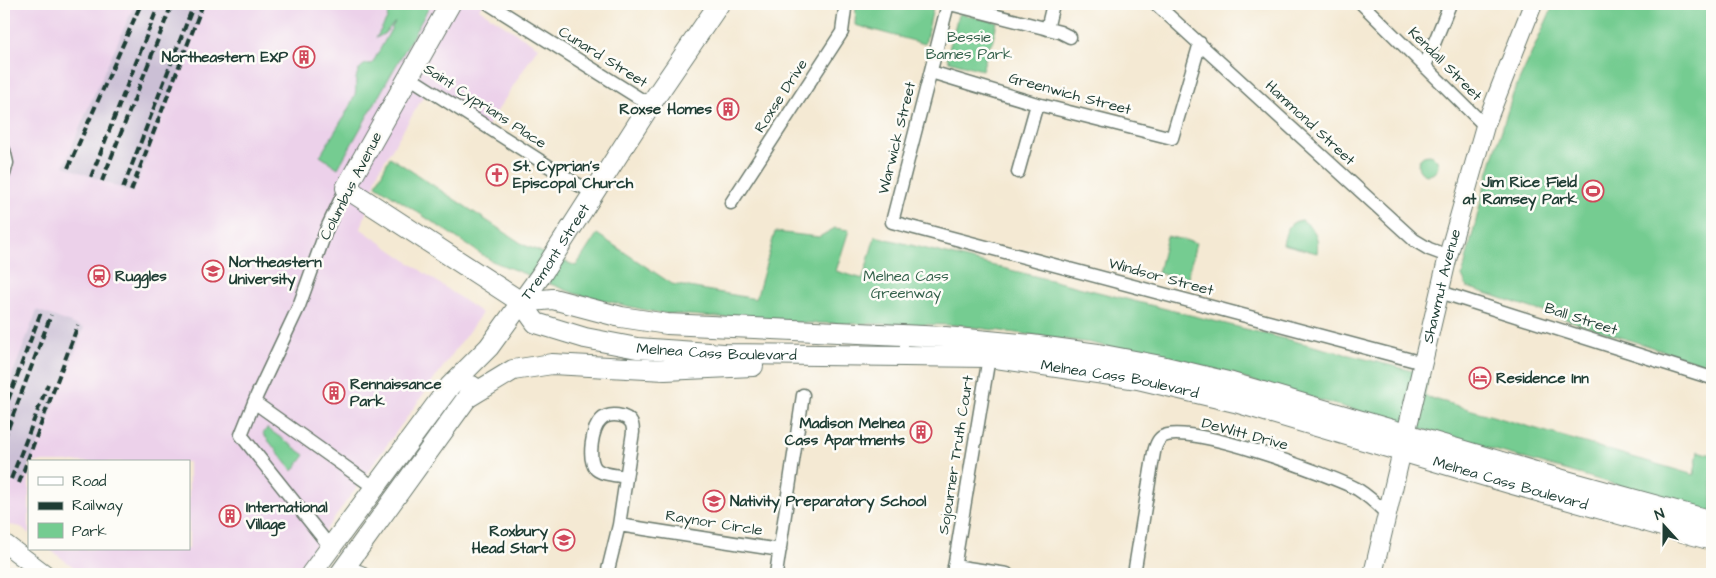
<svg xmlns="http://www.w3.org/2000/svg" width="1716" height="578" font-family="'Architects Daughter',sans-serif">
	<style>
		.built { fill: #ecd1ea }
		.industrial { fill: #cbbfd5 }
		.green { fill: #74cc91; stroke: #4a8462 }
		.lines { fill: none; stroke-linecap: round; stroke-linejoin: round }
		.minor-casing { stroke: #6a796c; stroke-width: 15 }
		.secondary-casing { stroke: #6a796c; stroke-width: 20 }
		.primary-casing { stroke: #6a796c; stroke-width: 22 }
		.minor { stroke: #fff; stroke-width: 12 }
		.secondary { stroke: #fff; stroke-width: 18 }
		.primary { stroke: #fff; stroke-width: 20 }
		.rail { stroke: #1f3d34; stroke-width: 4; stroke-dasharray: 8 4; stroke-linecap: butt }
		.labels { text-anchor: middle; dominant-baseline: central; stroke-width: 5; stroke-linejoin: round; paint-order: stroke }
		.park-label { font-size: 15px; fill: #34614b; stroke: #fdfcf7 }
		.poi-label { font-size: 15px; font-weight: bold; fill: #1f3d34; stroke: #fdfcf7; text-anchor: start }
		.street-label { font-size: 15px; fill: #1f3d34; stroke: #fdfcf7 }
	</style>
	<rect width="100%" height="100%" fill="#fdfcf7"/>
	<filter id="ink" filterUnits="userSpaceOnUse"><feTurbulence type="fractalNoise" baseFrequency=".02" numOctaves="2"/><feDisplacementMap in="SourceGraphic" scale="10" xChannelSelector="R" yChannelSelector="G"/><feConvolveMatrix kernelMatrix="1 2 1 2 8 2 1 2 1" color-interpolation-filters="sRGB"/></filter>
	<filter id="wash" filterUnits="userSpaceOnUse"><feTurbulence type="fractalNoise" baseFrequency=".0096" numOctaves="4" result="noise"/><feDisplacementMap in="SourceGraphic" scale="20" xChannelSelector="R" yChannelSelector="G"/><feGaussianBlur stdDeviation="1.12" result="paint"/><feColorMatrix in="noise" values="0 0 0 0 0 0 0 0 0 0 0 0 0 0 0 0 0 1.4 0 .05"/><feComposite in="paint" operator="in"/></filter>
	<g filter="url(#wash)">
		<rect width="100%" height="100%" fill="#f4e9d3"/>
		<path class="built" d="M 4,4 L 482,4 L 479,9 L 538,47 L 487,127 L 428,89 L 378,172 L 361,229 L 482,313 L 294,574 L 83,574 L 49,549 L 189,549 L 189,462 L 29,462 L 29,534 L 21,527 L 4,524 Z"/>
		<path class="industrial" d="M 135,4 L 201,4 L 205,5 L 133,193 L 64,166 L 88,108 Z
			M 37,310 L 84,328 L 31,462 L 29,462 L 29,468 L 22,485 L 4,478 L 4,397 Z"/>
		<path class="green" d="M 383,4 L 431,4 L 338,168 L 320,156 C 331,137 345,117 354,97 C 358,89 353,80 359,70 C 362,65 367,63 372,64 L 395,22 L 384,34 L 376,38 L 387,19 L 388,13 Z
			M 856,4 L 917,4 L 933,8 L 925,44 L 855,25 Z
			M 1554,4 L 1712,4 L 1712,329 L 1703,364 L 1467,287 L 1462,276 L 1486,181 L 1513,94 Z
			M 961,14 L 997,22 L 992,44 L 990,44 L 982,70 L 949,61 L 947,57 L 958,15 Z
			M1418 165a10 10 0 1 1 20 0a10 10 0 1 1-20 0Z
			M 390,157 L 524,245 L 576,266 L 597,234 L 672,284 L 756,299 L 775,232 L 819,237 L 835,228 L 849,230 L 836,271 L 863,279 L 875,236 L 1429,375 L 1424,396 L 1694,475 L 1698,451 L 1712,455 L 1712,512 L 1235,376 L 1091,343 L 956,325 L 806,323 L 658,313 L 576,294 L 492,261 L 376,185 Z
			M 1302,220 C 1316,230 1319,237 1317,253 L 1283,244 C 1286,232 1287,222 1302,220 Z
			M 1167,236 L 1196,243 L 1187,281 L 1158,273 Z
			M 267,428 L 305,455 L 293,471 L 263,434 Z"/>
	</g>
	<g filter="url(#ink)">
		<g class="lines">
			<g class="minor-casing">
				<path id="minor" d="M 489,4 L 650,105
					M 948,4 L 892,222 L 1423,363
					M 950,4 L 1060,32 L 1070,37
					M 1156,4 L 1414,240 L 1429,249 L 1448,256
					M 1362,4 L 1485,126
					M 1047,29 L 1053,4
					M 1425,66 L 1450,4
					M 931,72 L 1037,104 L 1172,138 L 1200,43
					M 409,77 L 575,183 L 594,193
					M 4,150 L 7,163 L 4,174
					M 1018,172 L 1037,104
					M 731,203 L 842,32 L 845,9 L 842,4
					M 1440,292 L 1712,378
					M 254,402 L 375,488
					M 619,525 L 780,550
					M 331,548 L 241,435 L 257,395 L 299,306 L 327,228 L 346,188
					M 954,566 L 1007,574
					M 607,574 L 619,525 L 633,432 C 633,430 633,427 632,424 C 627,414 609,412 601,420 C 592,428 587,459 596,469 C 603,475 617,475 626,477
					M 776,574 L 803,395
					M 953,574 L 990,351
					M 1134,574 L 1153,458 C 1154,451 1156,441 1162,437 C 1186,421 1330,475 1357,489 C 1368,496 1378,505 1387,514"/>
			</g>
			<g class="secondary-casing">
				<g id="secondary">
					<path d="M 4,543 L 45,574"/>
					<path d="M 342,571 L 359,574"/>
					<path id="s1" d="M 1373,574 L 1448,256 L 1485,126 L 1533,4"/>
				</g>
			</g>
			<g class="primary-casing">
				<g id="primary">
					<path id="s2" d="M 450,4 L 346,188 L 521,302 L 536,323 L 585,338 L 637,348 L 724,354 L 989,357 L 1138,379 L 1235,402 L 1509,483 L 1712,540"/>
					<path d="M 521,302 L 553,299 L 621,317 L 667,324 L 945,337 L 1031,345 L 1098,354 L 1161,366 L 1232,383 L 1563,480 L 1712,521"/>
					<path d="M 467,398 L 513,370 L 552,364 L 665,370 L 753,366"/>
					<path id="s3" d="M 311,574 L 450,386 L 489,347 L 541,275 L 650,105 L 719,4"/>
					<path d="M 340,574 L 467,398 L 472,386"/>
				</g>
			</g>
			<use href="#minor" class="minor"/>
			<use href="#secondary" class="secondary"/>
			<use href="#primary" class="primary"/>
			<path class="rail" d="M 68,168 L 141,4
				M 91,177 L 159,4
				M 102,181 L 172,4
				M 123,188 L 194,4
				M 131,191 L 203,4
				M 4,411 L 41,312
				M 4,439 L 51,315
				M 11,479 L 48,384
				M 19,483 L 78,325"/>
		</g>
	</g>
	<defs>
		<g id="building-ring" transform="scale(1.125)"><circle r="9.5" fill="#fdfcf7" stroke="#d1495b" stroke-width="1.5"/><path d="M-4-6H4V6H1V3H-1V6H-4ZM-2.5-4.3h1.7v1.8h-1.7ZM.8-4.3h1.7v1.8H.8ZM-2.5-1h1.7V.8h-1.7ZM.8-1h1.7V.8H.8Z" fill="#d1495b"/></g>
		<g id="church-ring" transform="scale(1.125)"><circle r="9.5" fill="#fdfcf7" stroke="#d1495b" stroke-width="1.5"/><path d="M-1.2-6h2.4v3.5h3.3v2.4h-3.3V6h-2.4V-.1h-3.3v-2.4h3.3Z" fill="#d1495b"/></g>
		<g id="stadium-ring" transform="scale(1.125)"><circle r="9.5" fill="#fdfcf7" stroke="#d1495b" stroke-width="1.5"/><path d="M0-5a6.5 5 0 1 0 0 10a6.5 5 0 1 0 0-10ZM-3.5-1.8h7v3.6h-7Z" fill="#d1495b"/></g>
		<g id="university-ring" transform="scale(1.125)"><circle r="9.5" fill="#fdfcf7" stroke="#d1495b" stroke-width="1.5"/><path d="M0-5L7-2L0 1L-7-2ZM-4 1L0 2.5L4 1V4Q0 6-4 4Z" fill="#d1495b"/></g>
		<g id="station-ring" transform="scale(1.125)"><circle r="9.5" fill="#fdfcf7" stroke="#d1495b" stroke-width="1.5"/><path d="M-3-6H3Q5-6 5-4V2Q5 4 3 4L4.5 6H3L1.5 4h-3L-3 6H-4.5L-3 4Q-5 4-5 2V-4Q-5-6-3-6ZM-3.5-4v3h7v-3ZM-3.5 1v1.5H-2V1ZM2 1v1.5H3.5V1Z" fill="#d1495b"/></g>
		<g id="hotel-ring" transform="scale(1.125)"><circle r="9.5" fill="#fdfcf7" stroke="#d1495b" stroke-width="1.5"/><path d="M-6-4.5h1.5V1H6V5H4.5V3h-9V5H-6ZM-4 0a1.8 1.8 0 1 1 3.6 0ZM.5 0V-2.5h3Q6-2.5 6 0Z" fill="#d1495b"/></g>
		<g id="school-ring" transform="scale(1.125)"><circle r="9.5" fill="#fdfcf7" stroke="#d1495b" stroke-width="1.5"/><path d="M0-5L7-2L0 1L-7-2ZM-4 1L0 2.5L4 1V4Q0 6-4 4Z" fill="#d1495b"/></g>
	</defs>
	<g fill-rule="evenodd">
		<use href="#building-ring" x="304" y="57"/>
		<use href="#building-ring" x="728" y="109"/>
		<use href="#church-ring" x="497" y="175"/>
		<use href="#stadium-ring" x="1593" y="191"/>
		<use href="#university-ring" x="213" y="271"/>
		<use href="#station-ring" x="99" y="276"/>
		<use href="#hotel-ring" x="1480" y="378"/>
		<use href="#building-ring" x="334" y="393"/>
		<use href="#building-ring" x="921" y="432"/>
		<use href="#school-ring" x="714" y="501"/>
		<use href="#building-ring" x="230" y="516"/>
		<use href="#school-ring" x="564" y="540"/>
	</g>
	<g class="labels">
		<g class="park-label">
			<text x="969" y="37">Bessie<tspan x="969" dy="17">Bames Park</tspan></text>
			<text x="906" y="276">Melnea Cass<tspan x="906" dy="17">Greenway</tspan></text>
		</g>
		<g class="poi-label">
			<text x="288" y="57" text-anchor="end">Northeastern EXP</text>
			<text x="712" y="109" text-anchor="end">Roxse Homes</text>
			<text x="513" y="166">St. Cyprian's<tspan x="513" dy="17">Episcopal Church</tspan></text>
			<text x="1577" y="182" text-anchor="end">Jim Rice Field<tspan x="1577" dy="17">at Ramsey Park</tspan></text>
			<text x="229" y="262">Northeastern<tspan x="229" dy="17">University</tspan></text>
			<text x="115" y="276">Ruggles</text>
			<text x="1496" y="378">Residence Inn</text>
			<text x="350" y="384">Rennaissance<tspan x="350" dy="17">Park</tspan></text>
			<text x="905" y="423" text-anchor="end">Madison Melnea<tspan x="905" dy="17">Cass Apartments</tspan></text>
			<text x="730" y="501">Nativity Preparatory School</text>
			<text x="246" y="507">International<tspan x="246" dy="17">Village</tspan></text>
			<text x="548" y="531" text-anchor="end">Roxbury<tspan x="548" dy="17">Head Start</tspan></text>
		</g>
		<g class="street-label">
			<text transform="translate(603 57) rotate(32)">Cunard Street</text>
			<text transform="translate(1445 64) rotate(45)">Kendall Street</text>
			<text transform="translate(1070 94) rotate(15)">Greenwich Street</text>
			<text transform="translate(781 96) rotate(-57)">Roxse Drive</text>
			<text transform="translate(485 106) rotate(33)">Saint Cyprians Place</text>
			<text transform="translate(1310 123) rotate(43)">Hammond Street</text>
			<text transform="translate(897 138) rotate(-76)">Warwick Street</text>
			<text transform="translate(351 186) rotate(-63)">Columbus Avenue</text>
			<text stroke="none"><textPath href="#s3" startOffset="405">Tremont Street</textPath></text>
			<text transform="translate(1161 277) rotate(15)">Windsor Street</text>
			<text stroke="none"><textPath href="#s1" startOffset="296">Shawmut Avenue</textPath></text>
			<text transform="translate(1581 319) rotate(18)">Ball Street</text>
			<text stroke="none"><textPath href="#s2" startOffset="630">Melnea Cass Boulevard</textPath></text>
			<text stroke="none"><textPath href="#s2" startOffset="1035">Melnea Cass Boulevard</textPath></text>
			<text transform="translate(1245 434) rotate(15)">DeWitt Drive</text>
			<text transform="translate(956 455) rotate(-81)">Sojourner Truth Court</text>
			<text stroke="none"><textPath href="#s2" startOffset="1440">Melnea Cass Boulevard</textPath></text>
			<text transform="translate(714 523) rotate(9)">Raynor Circle</text>
		</g>
	</g>
	<rect width="1716" height="578" fill="none" stroke="#fdfcf7" stroke-width="20"/>
	<rect x="28" y="460" width="162" height="90" fill="#fdfcf7" stroke="#a4b0a9"/>
	<rect x="38" y="477" width="25" height="8" fill="#ffffff" stroke="#a4b0a9"/>
	<text x="72" y="486" font-size="15" fill="#1f3d34">Road</text>
	<rect x="38" y="502" width="25" height="8" fill="#1f3d34" stroke="#a4b0a9"/>
	<text x="72" y="510" font-size="15" fill="#1f3d34">Railway</text>
	<rect x="38" y="523" width="25" height="15" fill="#74cc91" stroke="#a4b0a9"/>
	<text x="72" y="536" font-size="15" fill="#1f3d34">Park</text>
	<g transform="translate(1664 526) rotate(339)" stroke="#fdfcf7" stroke-width="4" paint-order="stroke">
	<path d="M0-4L9 19L0 12L-9 19Z" fill="#1f3d34"/>
	<text y="-8" font-size="14" font-weight="bold" text-anchor="middle" fill="#1f3d34">N</text>
	</g>
</svg>
